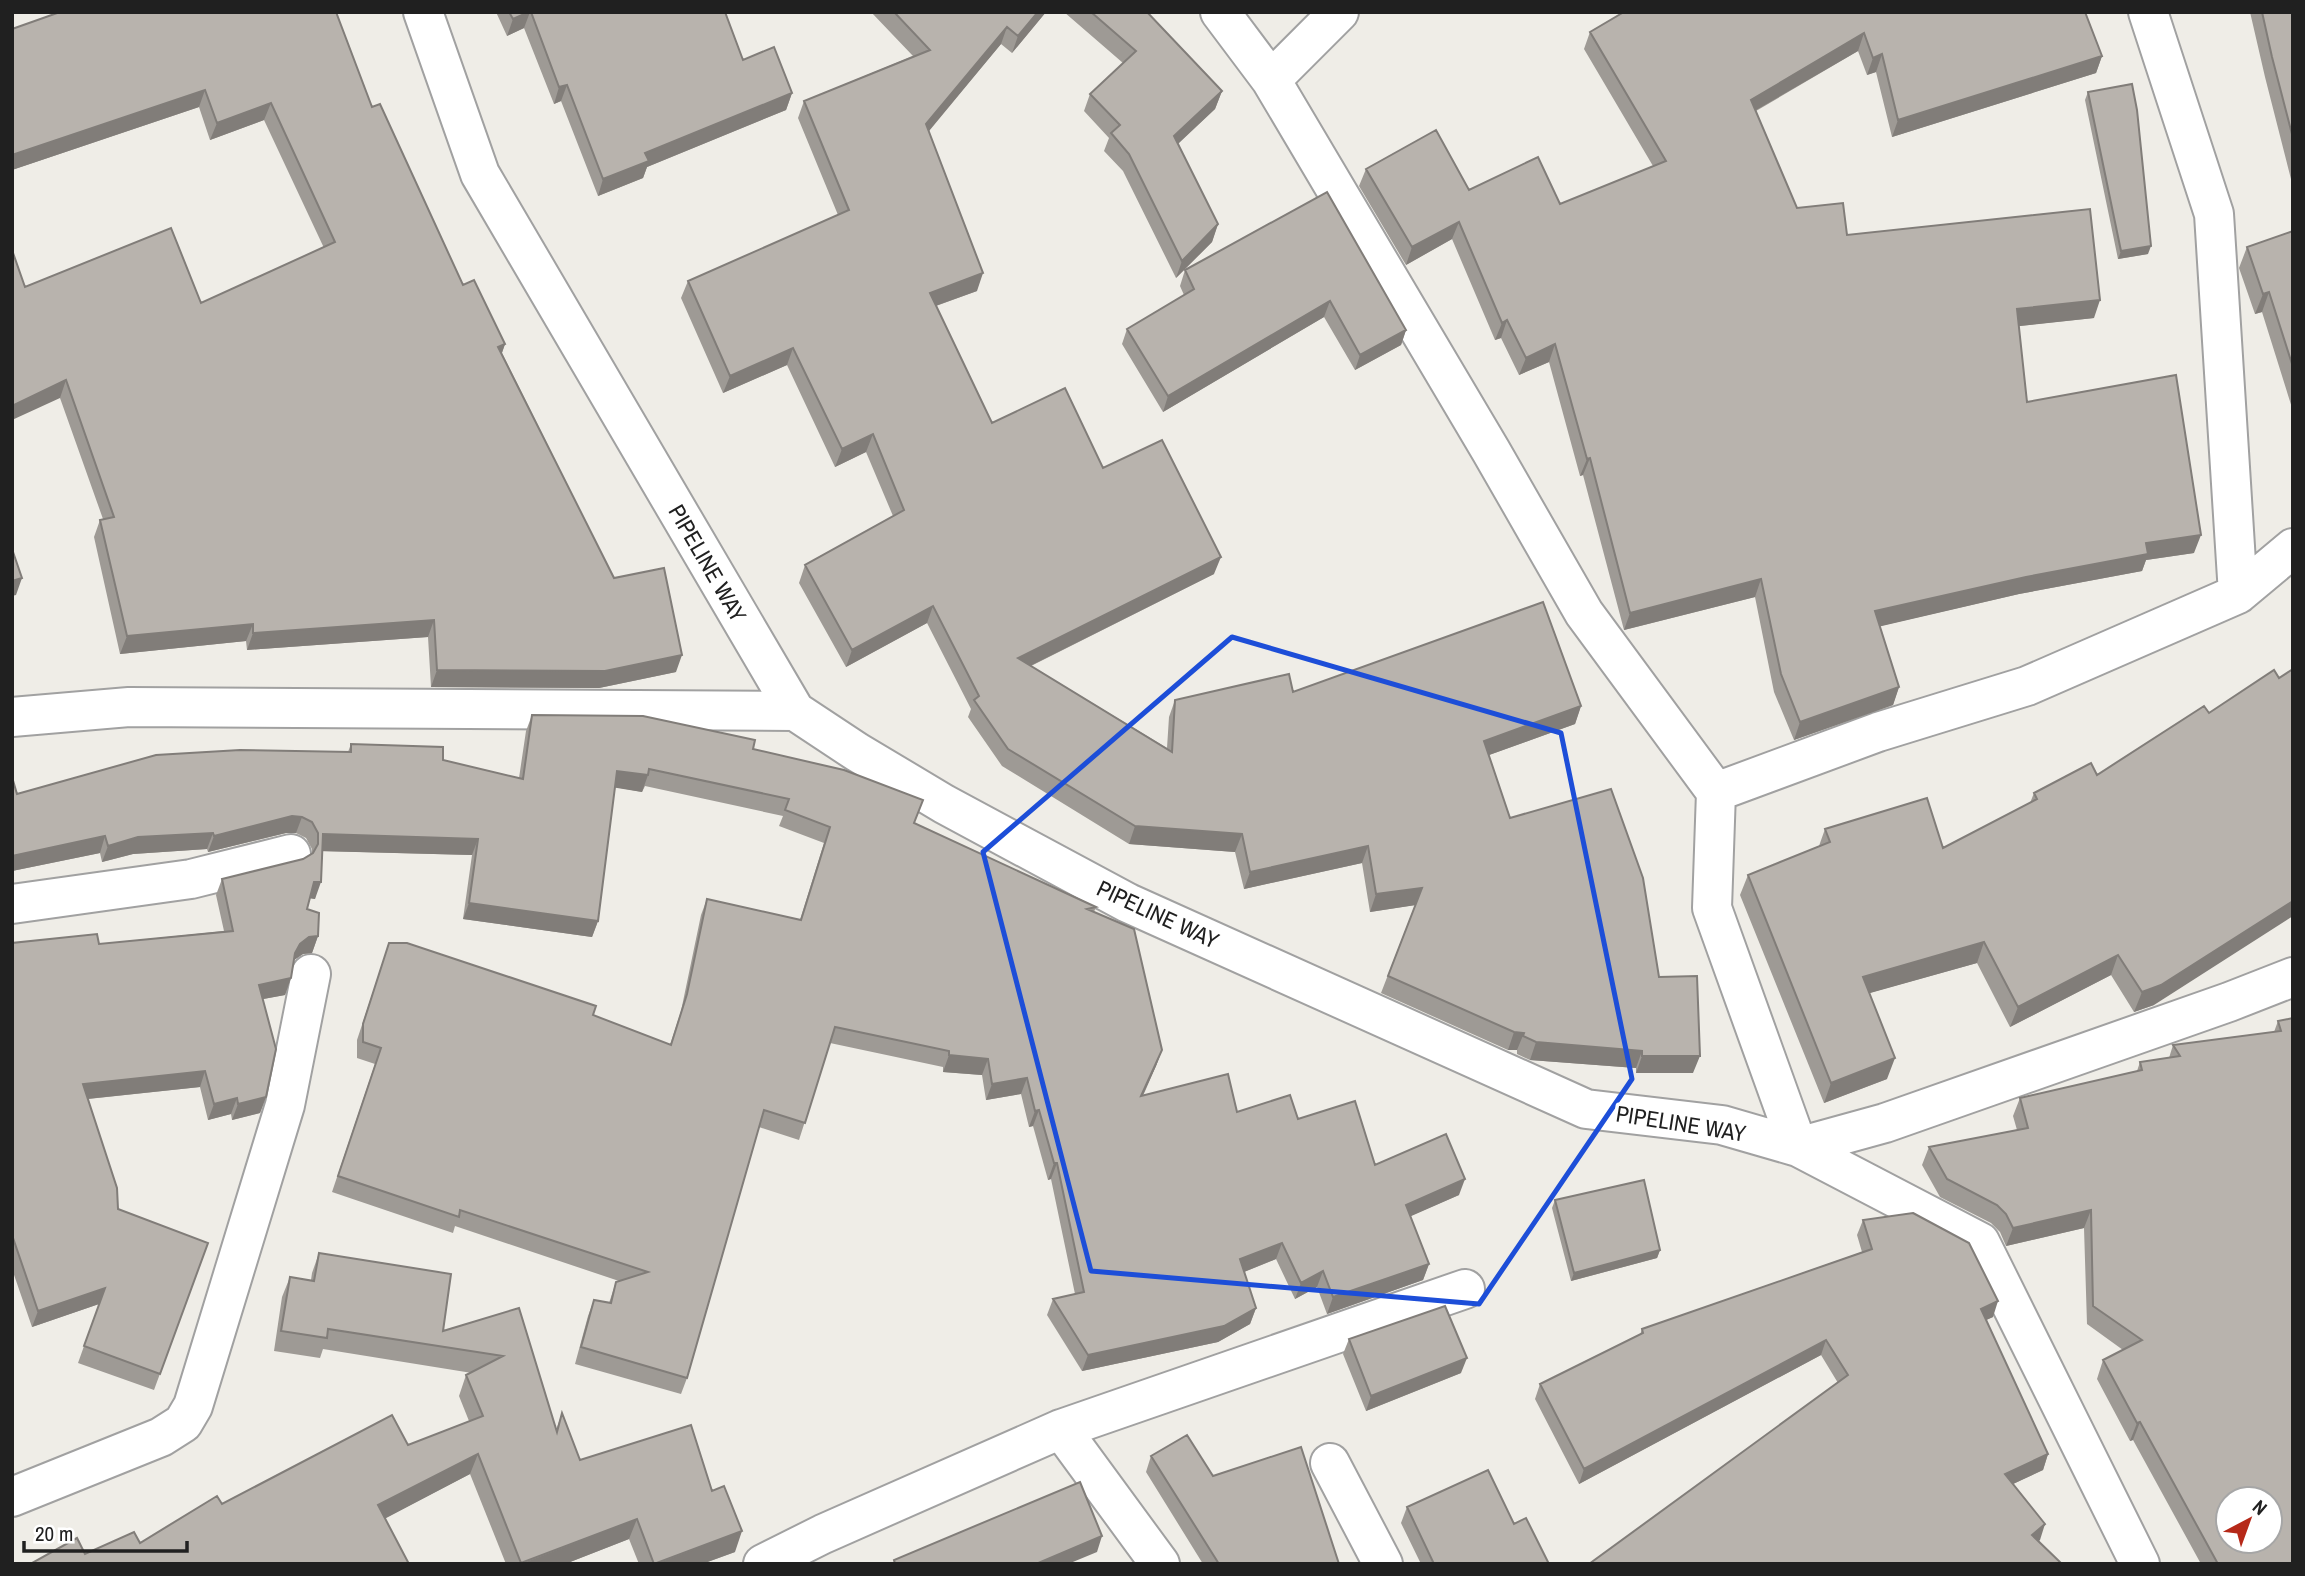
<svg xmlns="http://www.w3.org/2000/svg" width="2305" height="1576" font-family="'Archivo Narrow',sans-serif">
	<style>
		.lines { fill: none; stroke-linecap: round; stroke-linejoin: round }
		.minor-casing { stroke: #a1a1a1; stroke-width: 42 }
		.minor { stroke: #fff; stroke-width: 38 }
		.wall { fill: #9e9a95 }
		.shaded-wall { fill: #817d79 }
		.building { fill: #b8b3ad; stroke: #817d79; stroke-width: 2; fill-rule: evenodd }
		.marked { fill: none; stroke: #1d4ed8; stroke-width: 5; stroke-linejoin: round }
		.labels { text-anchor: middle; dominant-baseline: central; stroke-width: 7; stroke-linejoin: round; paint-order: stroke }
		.street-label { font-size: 23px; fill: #202020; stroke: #fff }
	</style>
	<rect width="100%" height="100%" fill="#efede7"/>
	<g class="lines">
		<g class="minor-casing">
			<path id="minor" d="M 423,12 L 480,174 L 795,711 L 857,752 L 944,804 L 1128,903 L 1586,1109 L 1722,1125 L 1798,1147 L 1885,1123 L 2229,1002 L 2293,977
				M 1220,12 L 1271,80 L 1491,451 L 1584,613 L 1716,792 L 1712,908 L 1798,1147 L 1980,1242 L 2140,1564
				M 2148,12 L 2214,214 L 2238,594
				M 1271,80 L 1339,12
				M 12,717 L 129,707 L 795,711
				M 1716,792 L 1878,732 L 2027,686 L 2238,594 L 2293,548
				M 12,904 L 191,879 L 291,854
				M 1061,1429 L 1160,1564
				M 1330,1463 L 1383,1564
				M 12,1497 L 161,1437 L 183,1423 L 193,1406 L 285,1105 L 311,974
				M 763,1564 L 823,1534 L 1061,1429 L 1465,1289"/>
		</g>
		<use href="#minor" class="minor"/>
	</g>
	<path class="wall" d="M 496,12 L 725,12 L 743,60 L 792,93 L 786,110 L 647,167 L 643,178 L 598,196 L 561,101 L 554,104 L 524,28 L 507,36 Z
		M 871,12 L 1046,12 L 1012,53 L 1001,44 L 928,131 L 977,291 L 936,306 L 992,423 L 1103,468 L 1214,574 L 1031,666 L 1167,748 L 1169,717 L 1175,700 L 1293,692 L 1581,706 L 1575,724 L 1489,755 L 1510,818 L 1659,977 L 1693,1073 L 1636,1073 L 1636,1068 L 1530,1060 L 1517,1054 L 1517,1050 L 1508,1050 L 1381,993 L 1415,905 L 1370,912 L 1362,863 L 1244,889 L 1235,852 L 1129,844 L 1002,766 L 968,717 L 971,709 L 927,623 L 846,667 L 799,583 L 805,565 L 893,516 L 866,452 L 835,467 L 787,365 L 723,393 L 681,298 L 688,281 L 838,215 L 798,118 L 804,101 L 913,56 Z
		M 1064,12 L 1147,12 L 1222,91 L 1215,109 L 1178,144 L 1218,224 L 1212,242 L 1176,278 L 1123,171 L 1104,151 L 1109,138 L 1084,111 L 1090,94 L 1123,63 Z
		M 2085,12 L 2102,56 L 2096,73 L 1892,137 L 1876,72 L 1867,75 L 1858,51 L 1756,111 L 1797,208 L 1847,235 L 2094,318 L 2019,326 L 2027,402 L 2194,553 L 2146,560 L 2142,571 L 2019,594 L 1880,626 L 1899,687 L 1893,705 L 1794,740 L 1774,692 L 1755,597 L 1624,630 L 1583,475 L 1580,476 L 1549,362 L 1519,375 L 1501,338 L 1495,340 L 1452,239 L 1406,265 L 1359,186 L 1366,169 L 1469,190 L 1560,204 L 1653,166 L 1584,49 L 1590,32 Z
		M 2250,12 L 2293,12 L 2293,187 L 2265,77 Z
		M 12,29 L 372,107 L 463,285 L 505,344 L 502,353 L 614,578 L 676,672 L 599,688 L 431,687 L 428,637 L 247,650 L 246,641 L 120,654 L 94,537 L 100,520 L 103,519 L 60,398 L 25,287 L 201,303 L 324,248 L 264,120 L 210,140 L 199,107 L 12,170 Z
		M 2088,92 L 2148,254 L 2118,259 L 2085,100 Z
		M 1327,192 L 1406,330 L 1401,345 L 1355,370 L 1324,317 L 1163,412 L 1122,344 L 1127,329 L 1184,295 L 1180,286 L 1185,270 Z
		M 2293,231 L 2293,411 L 2262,312 L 2255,314 L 2239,268 L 2247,247 Z
		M 532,715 L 753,749 L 1096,907 L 1094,912 L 1162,1050 L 1156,1066 L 1143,1096 L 1237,1112 L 1298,1119 L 1375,1165 L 1459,1195 L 1410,1216 L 1429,1264 L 1423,1280 L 1327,1314 L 1317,1287 L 1295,1299 L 1276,1259 L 1244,1272 L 1256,1308 L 1250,1324 L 1218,1342 L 1082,1371 L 1047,1315 L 1053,1299 L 1075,1294 L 1051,1179 L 1048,1180 L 1033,1126 L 1029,1127 L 1021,1094 L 986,1100 L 982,1075 L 943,1072 L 943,1067 L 830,1043 L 799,1140 L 759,1127 L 687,1378 L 681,1394 L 575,1364 L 588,1316 L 594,1300 L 609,1303 L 616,1282 L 619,1281 L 455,1226 L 453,1233 L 332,1192 L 375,1064 L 357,1058 L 357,1040 L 389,943 L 593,1015 L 670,1045 L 681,1011 L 701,915 L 707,899 L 800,920 L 824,843 L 779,826 L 783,816 L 645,786 L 642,792 L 615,787 L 598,921 L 592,937 L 463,919 L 472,855 L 322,851 L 315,899 L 310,898 L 307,909 L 318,936 L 312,953 L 303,954 L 294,960 L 291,978 L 285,995 L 263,999 L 266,1097 L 260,1113 L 232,1120 L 231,1114 L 208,1120 L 200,1087 L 88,1099 L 118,1209 L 208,1243 L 154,1390 L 78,1363 L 99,1304 L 32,1327 L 12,1269 L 12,943 L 99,944 L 224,931 L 216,895 L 222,879 L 303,859 L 312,853 L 312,849 L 306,838 L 296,833 L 286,833 L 208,852 L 207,849 L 133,854 L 102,862 L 100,853 L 12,871 L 17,794 L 348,752 L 351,744 L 443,760 L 519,778 L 526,731 Z
		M 2034,793 L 2154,1005 L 2134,1012 L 2111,975 L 2010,1027 L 1977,963 L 1869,993 L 1887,1079 L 1824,1103 L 1740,895 L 1748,875 L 1819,846 L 1825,829 L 1943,848 L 2030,803 Z
		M 2293,1018 L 2293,1564 L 2201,1564 L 2133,1440 L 2130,1441 L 2097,1379 L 2103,1360 L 2123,1350 L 2087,1324 L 2084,1228 L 2006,1246 L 2000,1232 L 1991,1223 L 1940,1197 L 1922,1165 L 1929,1147 L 2017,1130 L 2013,1116 L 2020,1098 L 2137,1071 L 2140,1062 L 2169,1058 L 2173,1045 L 2274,1032 L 2278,1021 Z
		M 1555,1200 L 1660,1250 L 1657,1258 L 1571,1281 L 1552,1208 Z
		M 1863,1220 L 1993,1317 L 1986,1320 L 2048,1454 L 2043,1470 L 2013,1484 L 2040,1540 L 2038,1541 L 1838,1383 L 1821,1355 L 1579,1484 L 1535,1399 L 1540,1384 L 1640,1335 L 1642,1329 L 1862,1252 L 1857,1235 Z
		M 319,1253 L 443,1331 L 519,1308 L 556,1430 L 562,1413 L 580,1460 L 712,1491 L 735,1552 L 702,1564 L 639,1564 L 629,1539 L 565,1564 L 506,1564 L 470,1474 L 385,1518 L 85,1554 L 140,1543 L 222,1504 L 408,1445 L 469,1421 L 459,1396 L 466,1375 L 472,1373 L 323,1349 L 320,1358 L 274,1351 L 282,1297 L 290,1277 L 311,1280 L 312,1273 Z
		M 1349,1339 L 1461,1373 L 1366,1411 L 1343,1354 Z
		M 1151,1456 L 1213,1476 L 1339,1564 L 1203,1564 L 1146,1472 Z
		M 1407,1507 L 1514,1524 L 1549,1564 L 1421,1564 L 1401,1523 Z"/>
	<path class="shaded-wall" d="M 530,12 L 524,28 L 507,36 L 513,19 Z
		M 1038,12 L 1046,12 L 1012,53 L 1018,36 Z
		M 1007,27 L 1001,44 L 920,142 L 926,124 Z
		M 1864,33 L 1858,51 L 1744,117 L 1751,100 Z
		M 1882,54 L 1876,72 L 1867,75 L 1873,58 Z
		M 2102,56 L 2096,73 L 1892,137 L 1898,120 Z
		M 567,85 L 561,101 L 554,104 L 559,87 Z
		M 205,90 L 199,107 L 12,170 L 12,155 Z
		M 1222,91 L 1215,109 L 1168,153 L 1174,136 Z
		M 792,93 L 786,110 L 647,167 L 643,178 L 598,196 L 603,179 L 645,153 Z
		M 271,103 L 264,120 L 210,140 L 217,123 Z
		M 1459,222 L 1452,239 L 1406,265 L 1412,247 Z
		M 1218,224 L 1212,242 L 1176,278 L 1182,261 Z
		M 2151,246 L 2148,254 L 2118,259 L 2121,251 Z
		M 983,273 L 977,291 L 924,310 L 930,293 Z
		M 2269,292 L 2262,312 L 2255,314 L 2263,294 Z
		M 2100,300 L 2094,318 L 2011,327 L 2017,309 Z
		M 1330,301 L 1324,317 L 1163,412 L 1168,396 Z
		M 1507,320 L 1501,338 L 1495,340 L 1502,323 Z
		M 1406,330 L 1401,345 L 1355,370 L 1360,355 Z
		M 505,344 L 499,361 L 498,347 Z
		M 1555,344 L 1549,362 L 1519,375 L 1526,358 Z
		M 793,348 L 787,365 L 723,393 L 730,376 Z
		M 66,380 L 60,398 L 12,420 L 12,406 Z
		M 873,434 L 866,452 L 835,467 L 842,449 Z
		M 1590,458 L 1583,475 L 1580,476 L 1587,459 Z
		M 2201,535 L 2194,553 L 2146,560 L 2142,571 L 2019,594 L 1869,629 L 1875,611 L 2146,543 Z
		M 1221,557 L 1214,574 L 1012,675 L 1018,658 Z
		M 22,578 L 16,595 L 12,596 L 12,581 Z
		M 1761,579 L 1755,597 L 1624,630 L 1630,613 Z
		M 933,606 L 927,623 L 846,667 L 852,650 Z
		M 434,620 L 428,637 L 247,650 L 253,633 Z
		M 253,624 L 246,641 L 120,654 L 127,636 Z
		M 682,655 L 676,672 L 599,688 L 431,687 L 437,670 Z
		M 1899,687 L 1893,705 L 1794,740 L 1800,722 Z
		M 1581,706 L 1575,724 L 1478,759 L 1484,741 Z
		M 617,771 L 648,775 L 642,792 L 611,787 Z
		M 292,816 L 302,817 L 296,833 L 286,833 L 208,852 L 214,836 Z
		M 1135,826 L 1242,834 L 1235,852 L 1129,844 Z
		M 213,833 L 207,849 L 133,854 L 102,862 L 108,846 L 138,837 Z
		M 323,834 L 478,839 L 472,855 L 317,851 Z
		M 105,836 L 100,853 L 12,871 L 12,856 Z
		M 1368,846 L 1362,863 L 1244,889 L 1250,872 Z
		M 314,882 L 321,882 L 315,899 L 308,898 Z
		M 1422,888 L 1416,905 L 1370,912 L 1376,894 Z
		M 2293,901 L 2293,916 L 2154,1005 L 2134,1012 L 2142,992 Z
		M 469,903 L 598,921 L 592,937 L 463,919 Z
		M 318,936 L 312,953 L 303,954 L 294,960 L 295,953 L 300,944 L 309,937 Z
		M 1984,942 L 1977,963 L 1856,997 L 1863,977 Z
		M 2118,955 L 2111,975 L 2010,1027 L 2018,1007 Z
		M 291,978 L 285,995 L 253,1001 L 259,985 Z
		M 1514,1032 L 1524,1033 L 1517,1050 L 1508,1050 Z
		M 1536,1042 L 1642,1051 L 1636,1068 L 1530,1060 Z
		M 1162,1050 L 1156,1066 L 1135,1112 L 1141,1096 Z
		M 949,1055 L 988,1059 L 982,1075 L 943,1072 Z
		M 1642,1056 L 1700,1056 L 1693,1073 L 1636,1073 Z
		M 1895,1058 L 1887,1079 L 1824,1103 L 1831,1083 Z
		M 205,1071 L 200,1087 L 77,1100 L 83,1084 Z
		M 1027,1078 L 1021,1094 L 986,1100 L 992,1084 Z
		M 266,1097 L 260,1113 L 232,1120 L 238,1104 Z
		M 237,1098 L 231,1114 L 208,1120 L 214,1104 Z
		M 1039,1110 L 1033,1126 L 1029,1127 L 1035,1111 Z
		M 1054,1163 L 1057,1163 L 1051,1179 L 1048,1180 Z
		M 1465,1179 L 1459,1195 L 1400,1221 L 1406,1205 Z
		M 2091,1210 L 2084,1228 L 2006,1246 L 2013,1228 Z
		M 1282,1243 L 1276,1259 L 1234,1276 L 1240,1259 Z
		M 1660,1250 L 1657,1258 L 1571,1281 L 1574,1273 Z
		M 1429,1264 L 1423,1280 L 1327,1314 L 1333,1297 Z
		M 1323,1271 L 1317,1287 L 1295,1299 L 1301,1283 Z
		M 105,1288 L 99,1304 L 32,1327 L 38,1311 Z
		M 1998,1301 L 1993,1317 L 1975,1325 L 1981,1309 Z
		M 1256,1308 L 1250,1324 L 1218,1342 L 1082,1371 L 1088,1355 Z
		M 1826,1340 L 1821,1355 L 1579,1484 L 1584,1469 Z
		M 1467,1358 L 1461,1373 L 1366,1411 L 1371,1396 Z
		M 2140,1422 L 2133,1440 L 2130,1441 L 2137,1423 Z
		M 478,1454 L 470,1474 L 371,1526 L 378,1505 Z
		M 2048,1454 L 2043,1470 L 2000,1490 L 2005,1474 Z
		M 637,1519 L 629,1539 L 565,1564 L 521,1564 Z
		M 2045,1524 L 2040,1540 L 2026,1551 L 2032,1535 Z
		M 742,1531 L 735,1552 L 702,1564 L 656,1564 Z
		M 1102,1536 L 1097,1552 L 1068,1564 L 1036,1564 Z"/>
	<path class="building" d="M 60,12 L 336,12 L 372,107 L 380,104 L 463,285 L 474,280 L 505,344 L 498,347 L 614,578 L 664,568 L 682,655 L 605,671 L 437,670 L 434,620 L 253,633 L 253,624 L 127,636 L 100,520 L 114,517 L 66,380 L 12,406 L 12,250 L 25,287 L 171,228 L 201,303 L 335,242 L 271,103 L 217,123 L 205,90 L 12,155 L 12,29 Z
		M 509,12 L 529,12 L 513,19 Z
		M 531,12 L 725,12 L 743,60 L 774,47 L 792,93 L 645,153 L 649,161 L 603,179 L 567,85 L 559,87 Z
		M 894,12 L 1038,12 L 1018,36 L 1007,27 L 926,124 L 983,273 L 930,293 L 992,423 L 1065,388 L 1103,468 L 1162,440 L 1221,557 L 1018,658 L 1172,752 L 1175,700 L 1289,674 L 1293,692 L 1543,602 L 1581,706 L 1484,741 L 1510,818 L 1611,789 L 1643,878 L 1659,977 L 1697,976 L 1700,1056 L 1642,1056 L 1642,1051 L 1536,1042 L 1523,1036 L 1524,1033 L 1514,1032 L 1388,976 L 1422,888 L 1376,894 L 1368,846 L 1250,872 L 1242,834 L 1135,826 L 1008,749 L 974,700 L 979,696 L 933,606 L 852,650 L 805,565 L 904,510 L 873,434 L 842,449 L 793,348 L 730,376 L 688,281 L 849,210 L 804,101 L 930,50 Z
		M 1091,12 L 1147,12 L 1222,91 L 1174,136 L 1218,224 L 1182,261 L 1129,154 L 1111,133 L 1120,125 L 1090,94 L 1136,51 Z
		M 1624,12 L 2085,12 L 2102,56 L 1898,120 L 1882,54 L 1873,58 L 1864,33 L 1751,100 L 1797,208 L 1843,203 L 1847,235 L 2090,209 L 2100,300 L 2017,309 L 2027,402 L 2176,375 L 2201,535 L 2146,543 L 2148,554 L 2026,577 L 1875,611 L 1899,687 L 1800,722 L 1781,674 L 1761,579 L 1630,613 L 1590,458 L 1587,459 L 1555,344 L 1526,358 L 1507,320 L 1502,323 L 1459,222 L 1412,247 L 1366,169 L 1436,130 L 1469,190 L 1538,157 L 1560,204 L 1666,161 L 1590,32 Z
		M 2262,12 L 2293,12 L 2293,138 L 2272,57 Z
		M 2132,84 L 2137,110 L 2151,246 L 2121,251 L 2088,92 Z
		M 1327,192 L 1406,330 L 1360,355 L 1330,301 L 1168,396 L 1127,329 L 1194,289 L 1185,270 Z
		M 2293,231 L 2293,367 L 2269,292 L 2263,294 L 2247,247 Z
		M 12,549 L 22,578 L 12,581 Z
		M 2293,669 L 2293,901 L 2161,985 L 2142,992 L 2118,955 L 2018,1007 L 1984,942 L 1863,977 L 1895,1058 L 1831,1083 L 1748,875 L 1830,842 L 1825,829 L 1927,798 L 1943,848 L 2037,799 L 2034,793 L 2091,763 L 2097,775 L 2204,706 L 2209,713 L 2274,670 L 2279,678 Z
		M 532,715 L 643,716 L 755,740 L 753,749 L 844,770 L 923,800 L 914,823 L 1096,907 L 1087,909 L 1134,929 L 1162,1050 L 1141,1096 L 1228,1074 L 1237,1112 L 1290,1095 L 1298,1119 L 1355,1101 L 1375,1165 L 1446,1134 L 1465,1179 L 1406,1205 L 1429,1264 L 1333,1297 L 1323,1271 L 1301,1283 L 1282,1243 L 1240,1259 L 1256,1308 L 1224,1326 L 1088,1355 L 1053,1299 L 1084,1292 L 1057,1163 L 1054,1163 L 1039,1110 L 1035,1111 L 1027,1078 L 992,1084 L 988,1059 L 949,1055 L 949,1051 L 835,1027 L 805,1123 L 764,1110 L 687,1378 L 581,1347 L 594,1300 L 611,1303 L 616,1282 L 648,1272 L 460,1210 L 459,1217 L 338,1176 L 381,1048 L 363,1042 L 363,1024 L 389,943 L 407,943 L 596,1006 L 593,1015 L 671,1045 L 687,994 L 707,899 L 801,920 L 830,827 L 785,810 L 789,799 L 649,769 L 648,775 L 617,771 L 598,921 L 469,903 L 478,839 L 323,834 L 321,882 L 314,882 L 307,909 L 319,913 L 318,936 L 309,937 L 300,944 L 295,953 L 291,978 L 259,985 L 276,1049 L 266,1097 L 238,1104 L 237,1098 L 214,1104 L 205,1071 L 83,1084 L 117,1188 L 118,1209 L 208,1243 L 160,1374 L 84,1346 L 105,1288 L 38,1311 L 12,1235 L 12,943 L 97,934 L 99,944 L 233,931 L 222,879 L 303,859 L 313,853 L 318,844 L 318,833 L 312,822 L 302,817 L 292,816 L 214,836 L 213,833 L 138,837 L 108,846 L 105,836 L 12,856 L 12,777 L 17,794 L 156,755 L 240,750 L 351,752 L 351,744 L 443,747 L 443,760 L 523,779 Z
		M 2293,1018 L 2293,1564 L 2218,1564 L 2140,1422 L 2137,1423 L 2103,1360 L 2142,1340 L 2093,1306 L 2091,1210 L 2013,1228 L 2006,1214 L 1997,1205 L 1947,1179 L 1929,1147 L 2028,1128 L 2020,1098 L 2142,1070 L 2140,1062 L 2180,1056 L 2173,1045 L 2281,1031 L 2278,1021 ZM 2228,1499 L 2270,1499 L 2270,1541 L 2228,1541 Z
		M 1644,1180 L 1660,1250 L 1574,1273 L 1555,1200 Z
		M 1913,1213 L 1969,1243 L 1998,1301 L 1981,1309 L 2048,1454 L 2005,1474 L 2045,1524 L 2032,1535 L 2062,1564 L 1589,1564 L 1848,1375 L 1826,1340 L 1584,1469 L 1540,1384 L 1643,1333 L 1642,1329 L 1872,1249 L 1863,1220 Z
		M 319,1253 L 451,1274 L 443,1331 L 519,1308 L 557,1432 L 562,1413 L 580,1460 L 691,1425 L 712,1491 L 724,1486 L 742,1531 L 654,1564 L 637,1519 L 521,1563 L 478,1454 L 378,1505 L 409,1564 L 30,1564 L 77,1538 L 85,1554 L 134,1532 L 140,1543 L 217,1496 L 222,1504 L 392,1415 L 408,1445 L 483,1416 L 466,1375 L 503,1356 L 328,1329 L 327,1338 L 281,1331 L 290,1277 L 314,1281 Z
		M 1445,1306 L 1467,1358 L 1371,1396 L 1349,1339 Z
		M 1187,1435 L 1213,1476 L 1301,1447 L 1339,1564 L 1219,1564 L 1151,1456 Z
		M 1488,1470 L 1514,1524 L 1526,1518 L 1549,1564 L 1434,1564 L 1407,1507 Z
		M 1080,1482 L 1102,1536 L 1036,1564 L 895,1564 L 894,1560 Z"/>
	<path class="marked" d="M 1232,637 L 1561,733 L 1632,1079 L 1479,1304 L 1091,1271 L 983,852 Z"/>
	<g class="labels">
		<g class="street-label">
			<text transform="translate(708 563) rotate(60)">PIPELINE WAY</text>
			<text transform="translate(1158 914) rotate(25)">PIPELINE WAY</text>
			<text transform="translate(1681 1123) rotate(9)">PIPELINE WAY</text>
		</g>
	</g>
	<rect width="2305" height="1576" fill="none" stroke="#202020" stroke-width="28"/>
	<g transform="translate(2249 1520) rotate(41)"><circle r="33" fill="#ffffff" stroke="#a6a6a6" stroke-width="2"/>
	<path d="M0-5L12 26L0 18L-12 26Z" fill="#b62919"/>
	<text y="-10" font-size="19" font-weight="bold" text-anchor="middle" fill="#202020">N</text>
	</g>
	<path d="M24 1541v10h163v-10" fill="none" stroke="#202020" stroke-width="3.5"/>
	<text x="35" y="1541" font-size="21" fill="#202020" stroke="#ffffff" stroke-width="5" paint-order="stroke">20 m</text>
</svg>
